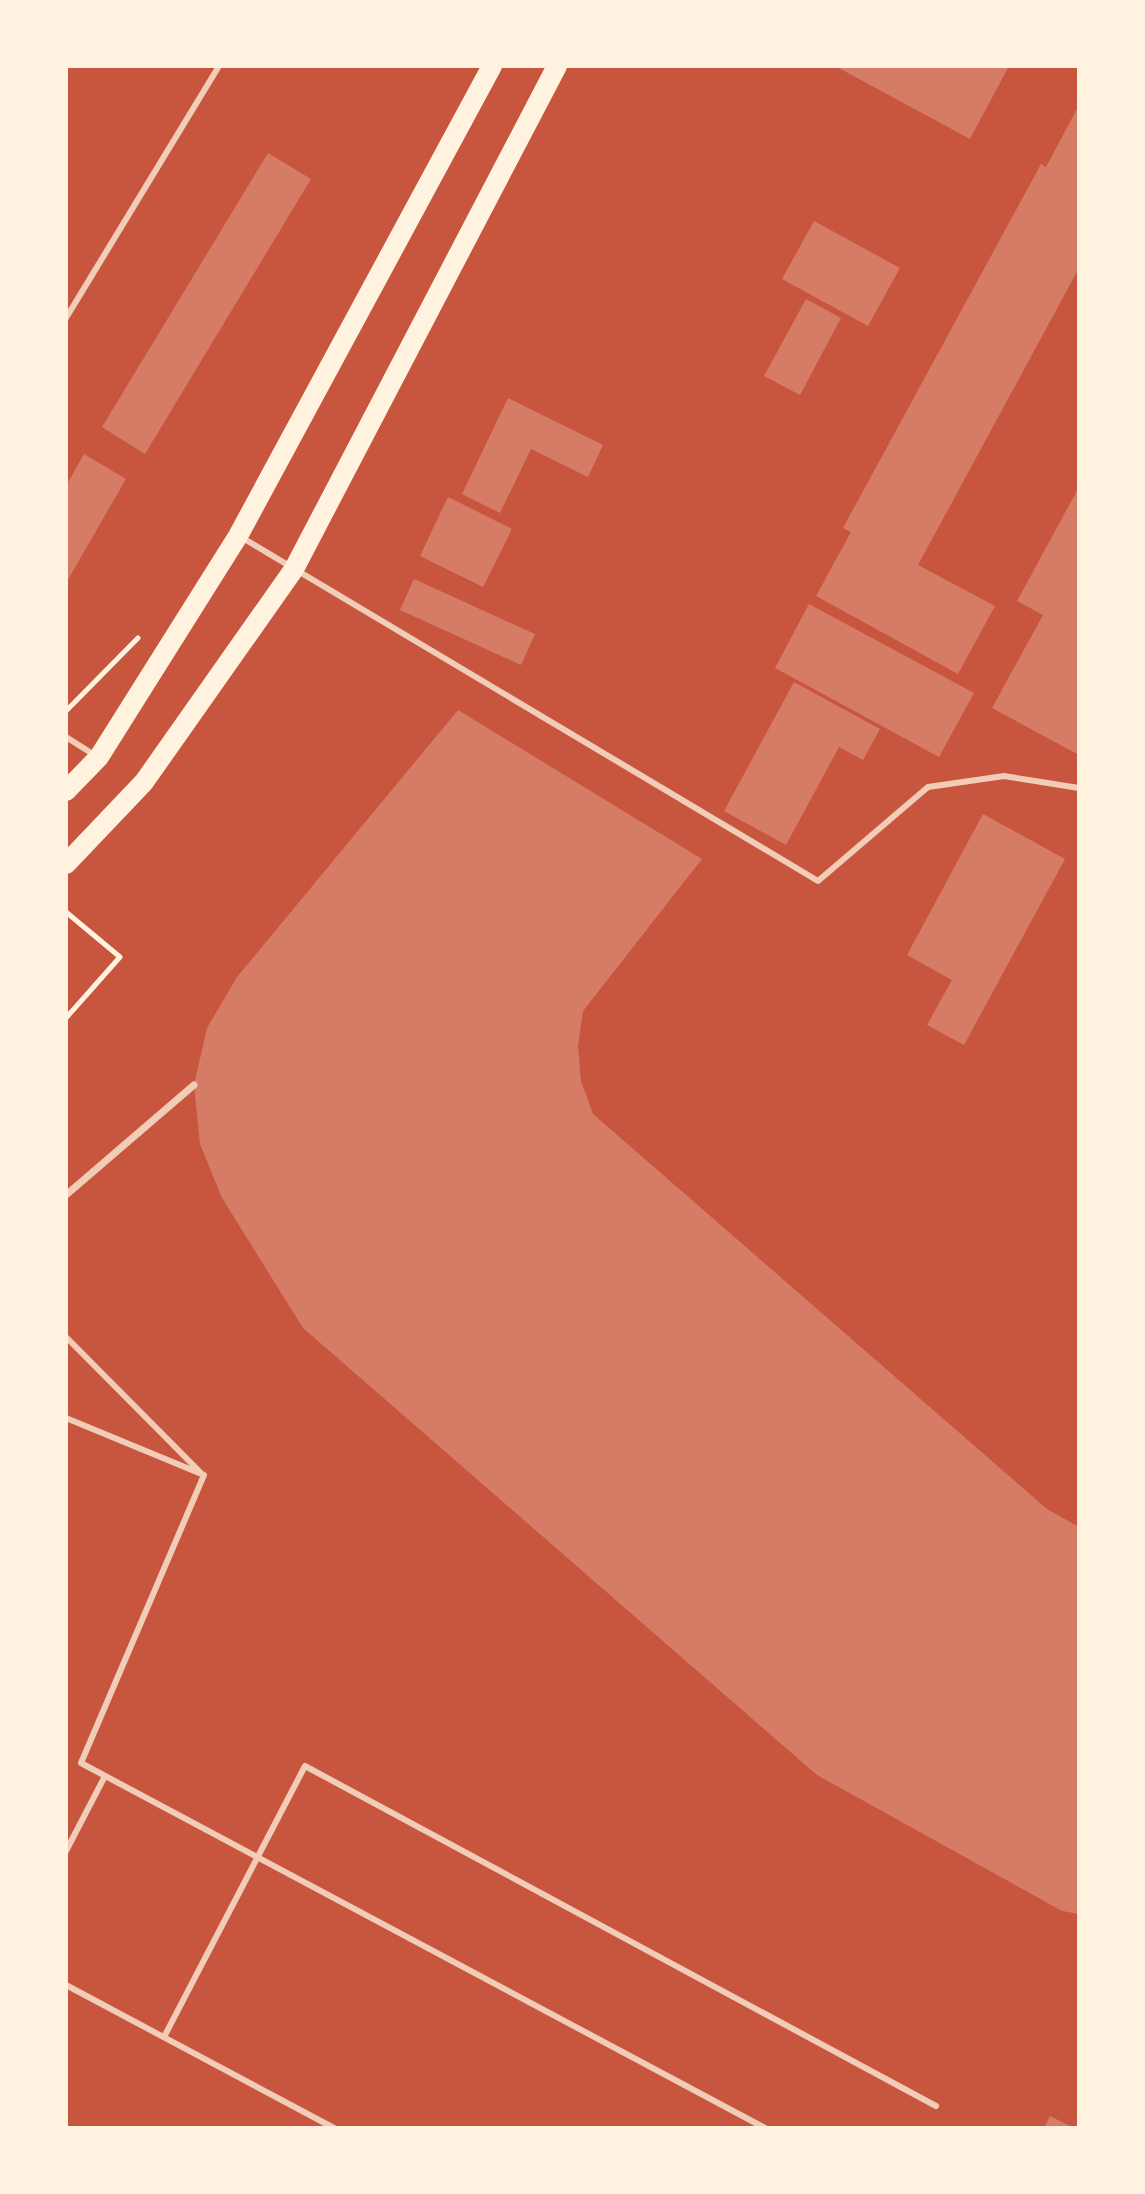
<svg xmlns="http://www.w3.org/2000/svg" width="1145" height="2194" font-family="Mulish,sans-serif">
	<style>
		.building { fill: #d67c66 }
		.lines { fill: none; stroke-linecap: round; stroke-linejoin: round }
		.path { stroke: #fff3e0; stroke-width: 5 }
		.service { stroke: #f1ccb7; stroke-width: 6 }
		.pedestrian { stroke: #f1ccb7; stroke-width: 7 }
		.primary { stroke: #fff3e0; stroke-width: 20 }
	</style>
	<rect width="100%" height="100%" fill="#c8553d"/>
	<path class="building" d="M 835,66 L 1009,66 L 970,139 Z
		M 1079,105 L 1079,268 L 918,565 L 995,606 L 958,674 L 816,596 L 851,532 L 843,528 L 1041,164 L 1046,167 Z
		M 268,153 L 311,179 L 145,454 L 102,427 Z
		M 814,221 L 900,268 L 868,326 L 782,279 Z
		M 806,299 L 841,318 L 800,395 L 764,376 Z
		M 508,398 L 603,445 L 588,477 L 531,449 L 500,513 L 462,494 Z
		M 84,454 L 126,479 L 66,583 L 66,486 Z
		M 1079,487 L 1079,755 L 992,708 L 1043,615 L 1017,601 Z
		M 448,497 L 512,529 L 483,587 L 420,556 Z
		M 414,579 L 535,634 L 521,665 L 400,610 Z
		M 809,604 L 974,693 L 939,757 L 775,668 Z
		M 794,682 L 880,729 L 863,760 L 839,747 L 786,845 L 724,811 Z
		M 458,710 L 702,859 L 583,1011 L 578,1046 L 581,1081 L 593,1114 L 1047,1509 L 1079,1527 L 1079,1914 L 1062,1911 L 817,1775 L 303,1328 L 222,1198 L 200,1144 L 194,1085 L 207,1028 L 237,977 Z
		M 983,814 L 1065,859 L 964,1045 L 927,1025 L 952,980 L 907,955 Z
		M 1050,2116 L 1074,2128 L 1044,2128 Z"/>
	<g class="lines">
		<path class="path" d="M 66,711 L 138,638
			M 66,912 L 120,957 L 66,1018"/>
		<path class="service" d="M 66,318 L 219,66
			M 241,537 L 818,881 L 928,787 L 1004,776 L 1079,788
			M 66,737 L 96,756
			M 66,1337 L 201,1473
			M 66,1418 L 204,1475 L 81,1763 L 765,2128
			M 66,1851 L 105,1776
			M 66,1985 L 334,2128
			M 164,2037 L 305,1766 L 936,2106"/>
		<path class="pedestrian" d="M 66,1195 L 194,1085"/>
		<path class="primary" d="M 66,791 L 99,757 L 238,536 L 492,66
			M 66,864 L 144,782 L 294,569 L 557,66"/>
	</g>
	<rect width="1145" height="2194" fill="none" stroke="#fff3e0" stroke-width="136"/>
</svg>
